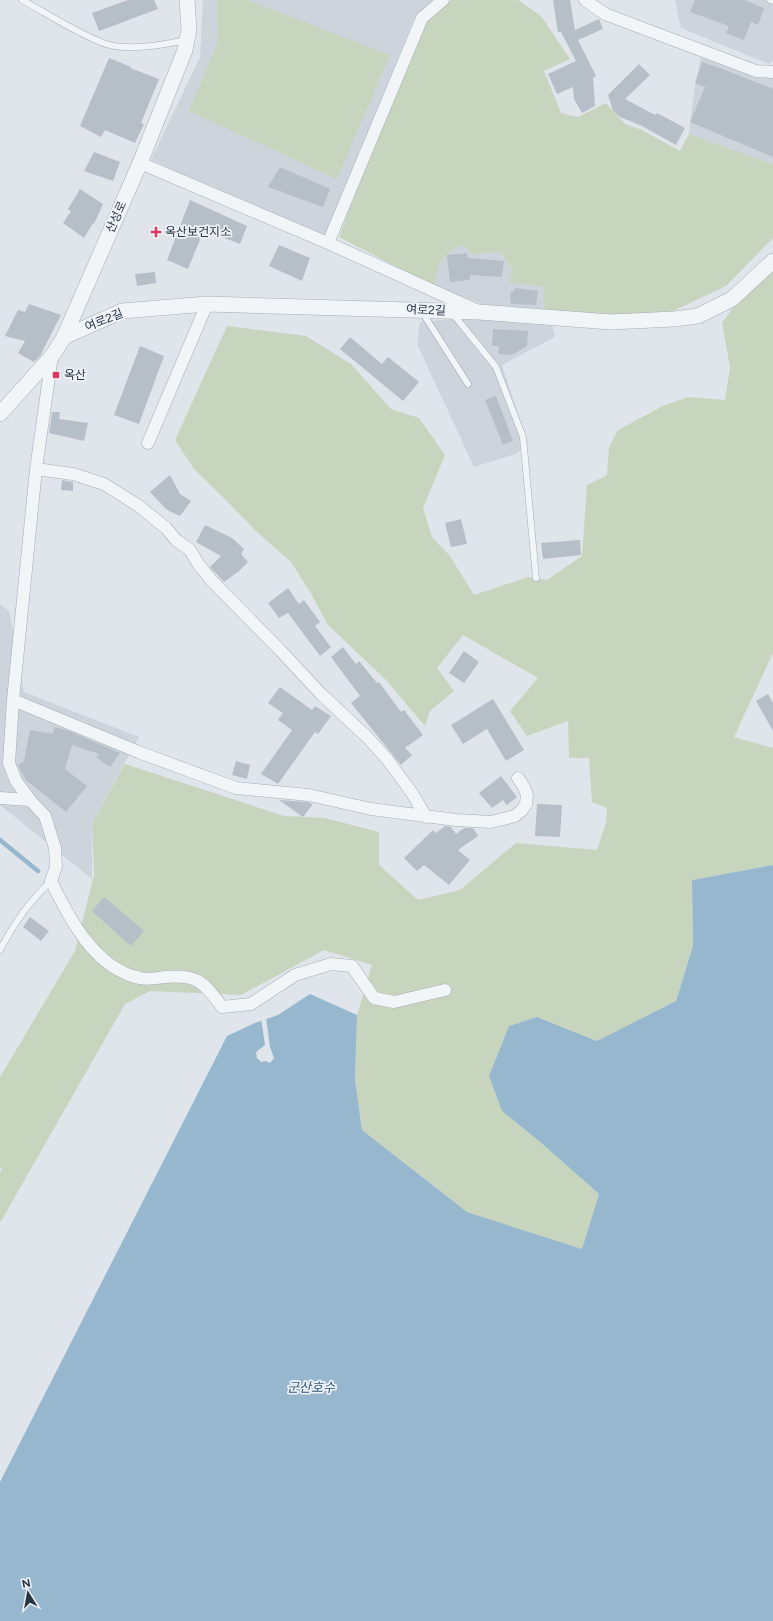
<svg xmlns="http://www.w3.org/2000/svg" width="773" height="1621" font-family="Figtree,'Noto Sans KR',sans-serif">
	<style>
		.built { fill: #cdd4dc }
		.green { fill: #c7d5bf }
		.water { fill: #96b7ce }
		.pier { fill: #dfe5ea }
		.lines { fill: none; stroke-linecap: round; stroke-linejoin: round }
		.stream { stroke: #96b7ce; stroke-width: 4.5 }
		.building { fill: #b6bec8 }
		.service-casing { stroke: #a4acb5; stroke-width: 7 }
		.minor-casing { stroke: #a4acb5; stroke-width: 13 }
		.tertiary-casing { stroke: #a4acb5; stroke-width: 16 }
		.service { stroke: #f2f5f8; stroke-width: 6 }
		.minor { stroke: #f2f5f8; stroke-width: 12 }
		.tertiary { stroke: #f2f5f8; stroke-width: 15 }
		.poi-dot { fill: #dd3660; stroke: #eff3f7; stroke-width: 1.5 }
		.labels { text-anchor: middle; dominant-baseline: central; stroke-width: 3.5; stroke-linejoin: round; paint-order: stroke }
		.street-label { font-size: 12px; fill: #263443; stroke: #eff3f7 }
		.poi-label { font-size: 12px; fill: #263443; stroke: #eff3f7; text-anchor: start }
		.water-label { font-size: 13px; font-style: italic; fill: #2b577c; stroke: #eff3f7 }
	</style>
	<rect width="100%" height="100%" fill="#dfe5ea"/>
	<path class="built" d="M 203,0 L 435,0 L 414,19 L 325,236 L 151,160 L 200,57 Z
		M 675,0 L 773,0 L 773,61 L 769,64 L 681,28 Z
		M 701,56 L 773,78 L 773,164 L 689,134 L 694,92 Z
		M 461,244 L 472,254 L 501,252 L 512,269 L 544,286 L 544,310 L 507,308 L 482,304 L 434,286 L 440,261 Z
		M 464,318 L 552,323 L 555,337 L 502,365 L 528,443 L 516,454 L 474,467 L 417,344 L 420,322 Z
		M 0,604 L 9,611 L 24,692 L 139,737 L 92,823 L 92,879 L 0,805 Z"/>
	<path class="green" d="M 217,0 L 247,0 L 390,55 L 337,179 L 189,111 L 218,42 Z
		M 451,0 L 518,0 L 541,16 L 570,59 L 544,71 L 561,113 L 578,117 L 606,103 L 625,124 L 642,130 L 680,151 L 689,134 L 773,164 L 773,238 L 726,286 L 671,312 L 624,315 L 544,310 L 544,286 L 510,283 L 512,269 L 501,252 L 472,254 L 461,244 L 440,261 L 434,286 L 339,237 L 367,161 L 428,19 Z
		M 773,271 L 773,653 L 734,737 L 773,748 L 773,865 L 692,880 L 693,946 L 676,1001 L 597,1041 L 537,1017 L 509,1026 L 489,1076 L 503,1111 L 539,1141 L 599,1194 L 582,1249 L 467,1212 L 362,1130 L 355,1080 L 357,1015 L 372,965 L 324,950 L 241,995 L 150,991 L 125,1004 L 0,1223 L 0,1172 L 2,1169 L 0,1167 L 0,1077 L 75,951 L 94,875 L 92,823 L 125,764 L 284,816 L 325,818 L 379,832 L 379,865 L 418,900 L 460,890 L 516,843 L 597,850 L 606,823 L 607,808 L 592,802 L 589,758 L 569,758 L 568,721 L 527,736 L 510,711 L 538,678 L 463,635 L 437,668 L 454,691 L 430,711 L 425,726 L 387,681 L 328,625 L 310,592 L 291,562 L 257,532 L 224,498 L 194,469 L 175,440 L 227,326 L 306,336 L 351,364 L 391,409 L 419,418 L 445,455 L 423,508 L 432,537 L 450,556 L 474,595 L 528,577 L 547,580 L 582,556 L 587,485 L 607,475 L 609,447 L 618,430 L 663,406 L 688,397 L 725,400 L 730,367 L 722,323 L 735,305 Z"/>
	<path class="water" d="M 773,865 L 773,1621 L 0,1621 L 0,1482 L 227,1036 L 255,1023 L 278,1015 L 310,994 L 357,1015 L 355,1080 L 362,1130 L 467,1212 L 582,1249 L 599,1194 L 539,1141 L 502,1111 L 489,1076 L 509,1026 L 537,1017 L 597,1041 L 676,1001 L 693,946 L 692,880 Z"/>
	<path class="pier" d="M 266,1017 L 270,1047 L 274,1058 L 270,1063 L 266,1061 L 261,1062 L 257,1058 L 256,1052 L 265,1045 L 261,1018 Z"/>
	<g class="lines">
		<path class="stream" d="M 0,840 L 38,871"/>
	</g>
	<path class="building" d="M 128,0 L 154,0 L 158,9 L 99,31 L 92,13 Z
		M 553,0 L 570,0 L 575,30 L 599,19 L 603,29 L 578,40 L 596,76 L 593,78 L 595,106 L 582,113 L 574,99 L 573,87 L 557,94 L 548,74 L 576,61 L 561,32 L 558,32 Z
		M 695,0 L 744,0 L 764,8 L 758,25 L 751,22 L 744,40 L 726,33 L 729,26 L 690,12 Z
		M 109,58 L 131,67 L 130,68 L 159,79 L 141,123 L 144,124 L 135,143 L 105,130 L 101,137 L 80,126 Z
		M 702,62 L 723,69 L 773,89 L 773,157 L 690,122 L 705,87 L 695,83 Z
		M 639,64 L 650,75 L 625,99 L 655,115 L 657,113 L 685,128 L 676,145 L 642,126 L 620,117 L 613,111 L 608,95 Z
		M 94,152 L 120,162 L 113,181 L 84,171 Z
		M 280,167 L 330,189 L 323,207 L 268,187 Z
		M 80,189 L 103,204 L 94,224 L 93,223 L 84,238 L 63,223 L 71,211 L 68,209 Z
		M 190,200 L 247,226 L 240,244 L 204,230 L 188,269 L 167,260 Z
		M 279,245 L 310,258 L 302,281 L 269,266 Z
		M 467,253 L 468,258 L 504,261 L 502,277 L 470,275 L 470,280 L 450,282 L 447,255 Z
		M 155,272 L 156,283 L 137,286 L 135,274 Z
		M 516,288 L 538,291 L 536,305 L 511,304 L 510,294 Z
		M 29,304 L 61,315 L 40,356 L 34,362 L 18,353 L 25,341 L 5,336 L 18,310 L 25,312 Z
		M 493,329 L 528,331 L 527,346 L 512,355 L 498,354 L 499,346 L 492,346 Z
		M 350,337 L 382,364 L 388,357 L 419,382 L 403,401 L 340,349 Z
		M 140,346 L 164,356 L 139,424 L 114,415 Z
		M 496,396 L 513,441 L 503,445 L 485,400 Z
		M 52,412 L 60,412 L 59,419 L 88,423 L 84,441 L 49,433 Z
		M 170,475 L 180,494 L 191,501 L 180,516 L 167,510 L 150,492 Z
		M 62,480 L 73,482 L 73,491 L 61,490 Z
		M 461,519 L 467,544 L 451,547 L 445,523 Z
		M 205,525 L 232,538 L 244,549 L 241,554 L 248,562 L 239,571 L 224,582 L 210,567 L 221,556 L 196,542 Z
		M 580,540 L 581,555 L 543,559 L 541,543 Z
		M 288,588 L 299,604 L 304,600 L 320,622 L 315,626 L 331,647 L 320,656 L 288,613 L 279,618 L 268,603 Z
		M 343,647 L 356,664 L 359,661 L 377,683 L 379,682 L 401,712 L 404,710 L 423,735 L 405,748 L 412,755 L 401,765 L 351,703 L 360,696 L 331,657 Z
		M 464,651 L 479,662 L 464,683 L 449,673 Z
		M 280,687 L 312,710 L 315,706 L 331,716 L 318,734 L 315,732 L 278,784 L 261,774 L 292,730 L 278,720 L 283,713 L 268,703 Z
		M 768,694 L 773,703 L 773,731 L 756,701 Z
		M 493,699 L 524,750 L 506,761 L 487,729 L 463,744 L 451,725 Z
		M 55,727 L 69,731 L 120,753 L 110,767 L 96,757 L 99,754 L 72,745 L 65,769 L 87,786 L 66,812 L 26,780 L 18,765 L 24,761 L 30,730 L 53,734 Z
		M 236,761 L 250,765 L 247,779 L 232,775 Z
		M 501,776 L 517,797 L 507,805 L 503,800 L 492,808 L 479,793 Z
		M 279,800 L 307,802 L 313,804 L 303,817 Z
		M 537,804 L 562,805 L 560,837 L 535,836 Z
		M 445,826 L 451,827 L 456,834 L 464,828 L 473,828 L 478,836 L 458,850 L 470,860 L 449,885 L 424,865 L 417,871 L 404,858 L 433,830 L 436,833 Z
		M 104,897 L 144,931 L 131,946 L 92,911 Z
		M 30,917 L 49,931 L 41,941 L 23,927 Z"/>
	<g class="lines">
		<g class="service-casing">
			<path id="service" d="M 22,0 C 48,14 80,35 106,44 C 127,51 164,45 186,40
				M 770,0 L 773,1
				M 422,312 L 468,384
				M 453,314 L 496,367 L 523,437 L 536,578
				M 0,950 C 15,922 28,903 51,881"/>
		</g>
		<g class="minor-casing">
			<path id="minor" d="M 585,0 L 605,14 L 756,71 L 773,72
				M 140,163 L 328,243 L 476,310
				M 328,243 L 422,18 L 443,0
				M 52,356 L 36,469 L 13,700 L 9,763 L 16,781 L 30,800 L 45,816 L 55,848 L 56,867 L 51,881 C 69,918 95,969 140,978 C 148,980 158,978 165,977 C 197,974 204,982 222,1007 L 251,1004 L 295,975 L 331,964 L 352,966 L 374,998 L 394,1002 L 445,990
				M 148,443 L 207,304
				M 36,469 L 73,474 L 104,484 L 139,506 L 166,528 L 176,540 L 190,550 L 199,565 L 212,581 L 280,650 L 321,694 L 368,738 L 387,759 L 412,793 L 426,817
				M 13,700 L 141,753 L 236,788 L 309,795 L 371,809 L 456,820 L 491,822 L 515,816 L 522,810 L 526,804 L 527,795 L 524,787 L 518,778
				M 0,798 L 30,800"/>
		</g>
		<g class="tertiary-casing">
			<path id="tertiary" d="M 64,337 L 122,311 L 207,304 L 479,312 L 611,322 L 674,319 L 698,316 L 732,299 L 773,261
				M 0,414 L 52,356 L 64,337 L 140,163 L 185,50 L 189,30 L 187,0"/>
		</g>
		<use href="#service" class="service"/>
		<use href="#minor" class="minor"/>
		<use href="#tertiary" class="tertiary"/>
	</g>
	<g class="poi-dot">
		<path d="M154 226h4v4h4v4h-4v4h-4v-4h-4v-4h4z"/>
		<rect x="52" y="371" width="8" height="8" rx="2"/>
	</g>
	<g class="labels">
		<g class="street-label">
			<text transform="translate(116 217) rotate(-66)">산성로</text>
			<text transform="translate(426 310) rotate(2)">여로2길</text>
			<text transform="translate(104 320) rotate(-22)">여로2길</text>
		</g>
		<g class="poi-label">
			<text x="165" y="232">옥산보건지소</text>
			<text x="64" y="375">옥산</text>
		</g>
		<g class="water-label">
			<text x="311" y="1387">군산호수</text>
		</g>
	</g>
	<g transform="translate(28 1593) rotate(349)" stroke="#eff3f7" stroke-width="3" paint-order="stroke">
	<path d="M0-3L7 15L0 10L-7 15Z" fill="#263443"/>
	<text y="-6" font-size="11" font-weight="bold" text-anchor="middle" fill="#263443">N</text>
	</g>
</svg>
